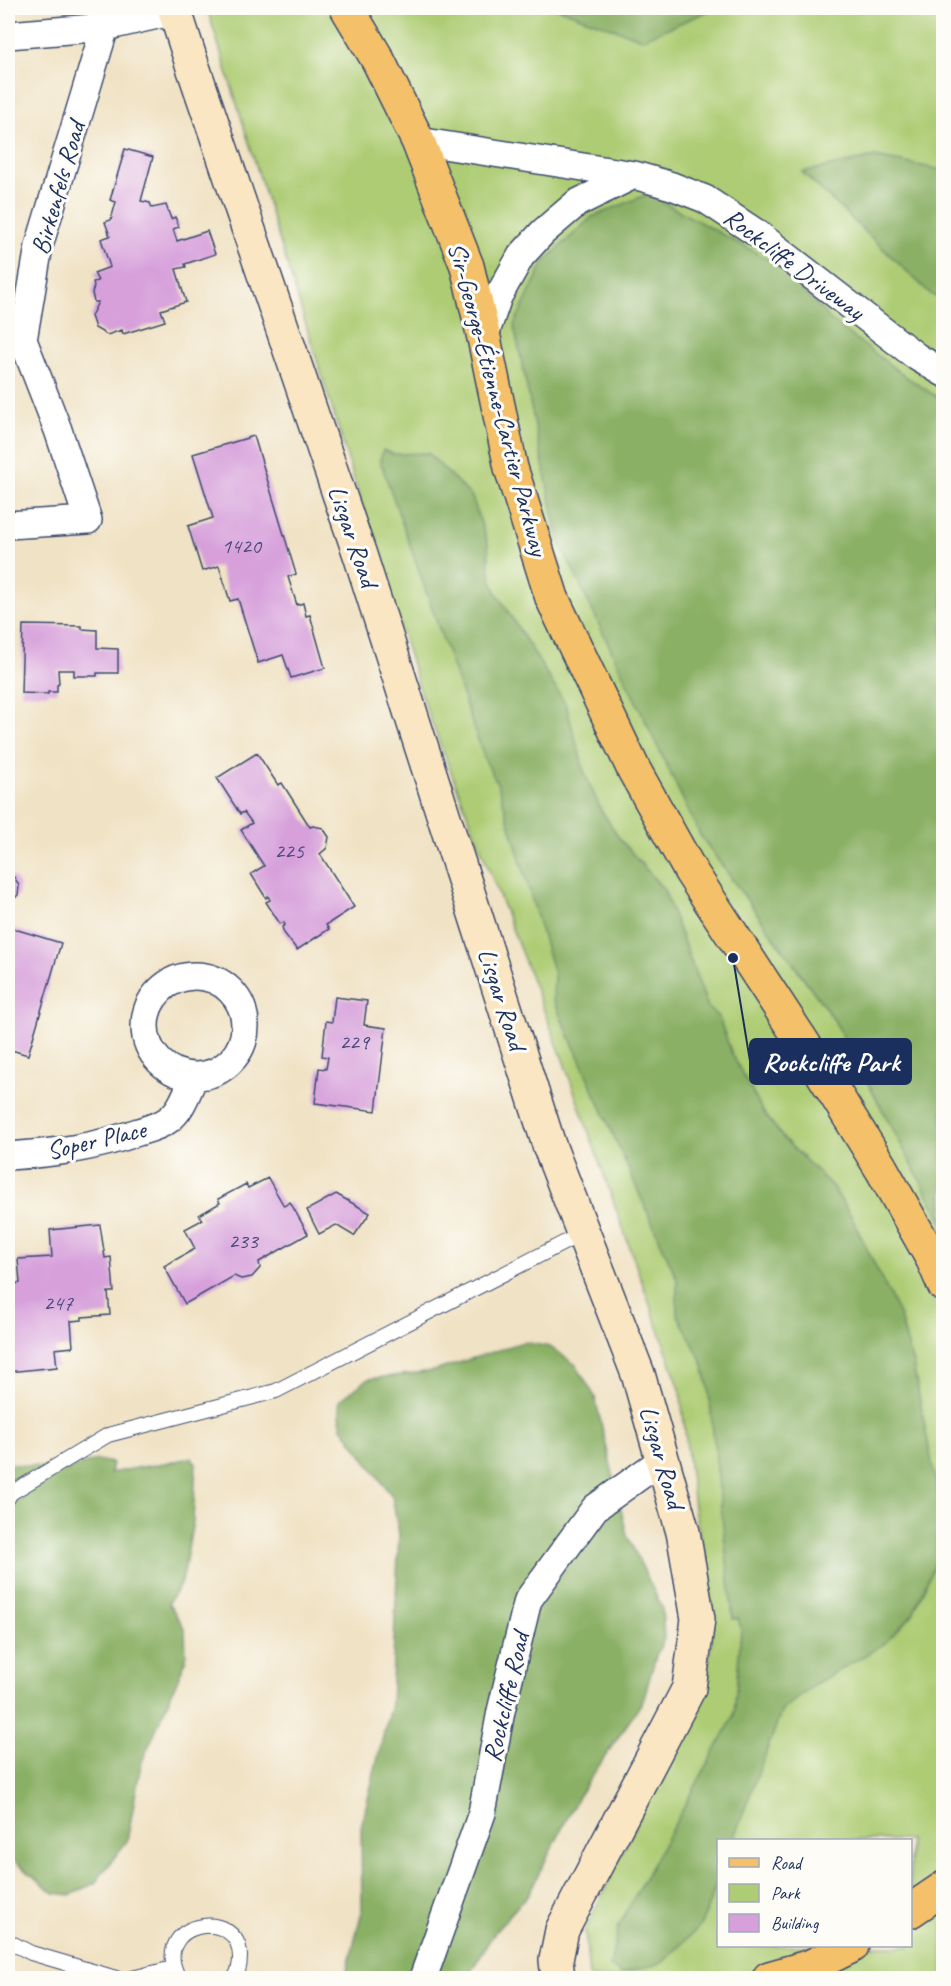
<svg xmlns="http://www.w3.org/2000/svg" width="951" height="1986" font-family="Caveat,sans-serif">
	<style>
		.green { fill: #adcc73; stroke: #647e68; stroke-width: 1.5; fill-rule: evenodd }
		.forest { fill: #8ab065; stroke: #527062; stroke-width: 1.5 }
		.building { fill: #d7a0db }
		.lines { fill: none; stroke-linecap: round; stroke-linejoin: round }
		.lane-casing { stroke: #3b4a6d; stroke-width: 16 }
		.street-casing { stroke: #3b4a6d; stroke-width: 30 }
		.secondary-casing { stroke: #3b4a6d; stroke-width: 36 }
		.primary-casing { stroke: #3b4a6d; stroke-width: 36 }
		.lane { stroke: #fff; stroke-width: 14 }
		.street { stroke: #fff; stroke-width: 27 }
		.secondary { stroke: #fbe6c3; stroke-width: 33 }
		.primary { stroke: #f4c16a; stroke-width: 33 }
		.labels { text-anchor: middle; dominant-baseline: central; stroke-width: 6; stroke-linejoin: round; paint-order: stroke }
		.number-label { font-size: 22px; fill: #4a4b7d }
		.street-label { font-size: 26px; fill: #1b2f5e; stroke: #fdfcf7 }
		.leader { fill: none; stroke: #1b2f5e; stroke-width: 2 }
		.callout-dot { fill: #1b2f5e; stroke: #fdfcf7; stroke-width: 2 }
		.callout { fill: #1b2f5e; stroke: #1b2f5e; stroke-width: 2 }
		.callout-label { font-size: 27px; text-anchor: middle; font-weight: bold; fill: #fff }
	</style>
	<rect width="100%" height="100%" fill="#fdfcf7"/>
	<filter id="ink" filterUnits="userSpaceOnUse"><feTurbulence type="fractalNoise" baseFrequency=".0167" numOctaves="2"/><feDisplacementMap in="SourceGraphic" scale="12" xChannelSelector="R" yChannelSelector="G"/><feConvolveMatrix kernelMatrix="1 2 1 2 8 2 1 2 1" color-interpolation-filters="sRGB"/></filter>
	<filter id="wash" filterUnits="userSpaceOnUse"><feTurbulence type="fractalNoise" baseFrequency=".008" numOctaves="4" result="noise"/><feDisplacementMap in="SourceGraphic" scale="24" xChannelSelector="R" yChannelSelector="G"/><feGaussianBlur stdDeviation="1.35" result="paint"/><feColorMatrix in="noise" values="0 0 0 0 0 0 0 0 0 0 0 0 0 0 0 0 0 1.4 0 .05"/><feComposite in="paint" operator="in"/></filter>
	<g filter="url(#wash)">
		<rect width="100%" height="100%" fill="#f0e2c4"/>
		<path class="green" d="M 207,8 L 943,8 L 943,1978 L 590,1978 L 589,1975 L 585,1931 L 699,1692 L 708,1663 L 712,1640 L 713,1617 L 705,1554 L 695,1515 L 680,1389 L 562,1057 L 423,700 ZM 718,1840 L 910,1840 L 910,1946 L 718,1946 Z"/>
		<path class="forest" d="M 556,8 L 716,8 L 642,39 Z
			M 875,157 L 943,170 L 943,300 L 932,295 L 802,172 Z
			M 648,194 L 779,265 L 831,320 L 902,374 L 943,401 L 943,1223 L 834,1020 L 700,835 L 559,541 L 514,325 L 544,262 L 592,217 Z
			M 383,450 L 393,454 L 428,453 L 472,497 L 488,544 L 490,575 L 496,592 L 566,705 L 585,774 L 601,810 L 619,838 L 664,890 L 708,1007 L 719,1018 L 732,1054 L 762,1110 L 784,1139 L 832,1186 L 850,1214 L 899,1314 L 913,1364 L 939,1500 L 936,1560 L 913,1614 L 884,1644 L 817,1683 L 782,1710 L 733,1840 L 718,1840 L 718,1880 L 701,1925 L 662,1963 L 620,1974 L 610,1966 L 619,1925 L 734,1716 L 741,1630 L 738,1618 L 733,1619 L 708,1385 L 702,1362 L 677,1313 L 677,1279 L 553,999 L 554,974 L 498,785 L 485,760 L 380,460 Z
			M 523,1342 L 550,1347 L 576,1365 L 595,1397 L 627,1535 L 662,1608 L 664,1638 L 656,1656 L 643,1701 L 579,1795 L 529,1893 L 494,1933 L 467,1978 L 345,1978 L 362,1911 L 361,1827 L 391,1704 L 399,1534 L 392,1496 L 341,1426 L 339,1401 L 368,1379 L 434,1371 Z
			M 191,1458 L 196,1464 L 193,1521 L 182,1582 L 168,1603 L 185,1629 L 186,1660 L 141,1764 L 127,1841 L 95,1883 L 71,1895 L 54,1893 L 8,1856 L 8,1464 L 69,1469 L 97,1460 L 112,1463 L 110,1473 Z"/>
		<g id="blocks">
			<path class="building" d="M 125,149 L 153,157 L 141,201 L 150,203 L 152,208 L 166,205 L 171,219 L 175,217 L 179,227 L 173,229 L 177,241 L 207,231 L 215,254 L 185,264 L 186,267 L 176,269 L 186,302 L 161,310 L 165,321 L 123,334 L 122,330 L 107,335 L 95,328 L 91,316 L 98,302 L 94,302 L 92,293 L 94,286 L 93,282 L 98,281 L 94,273 L 110,267 L 101,239 L 110,236 L 105,222 L 111,220 L 116,202 L 110,200 Z
				M 254,436 L 296,574 L 288,577 L 297,605 L 303,603 L 306,616 L 310,615 L 325,668 L 291,678 L 283,655 L 258,663 L 238,599 L 230,601 L 219,566 L 202,571 L 188,526 L 213,518 L 193,454 Z
				M 23,625 L 82,626 L 82,629 L 97,630 L 97,648 L 118,649 L 118,673 L 97,673 L 97,676 L 74,676 L 74,670 L 58,670 L 59,684 L 57,685 L 57,692 L 48,692 L 48,694 L 21,693 Z
				M 257,753 L 278,785 L 282,783 L 310,827 L 313,826 L 323,828 L 329,837 L 327,848 L 320,854 L 354,907 L 326,925 L 329,929 L 297,950 L 284,933 L 282,927 L 285,925 L 284,922 L 280,924 L 266,902 L 270,900 L 268,896 L 266,898 L 251,874 L 264,866 L 241,830 L 252,823 L 244,812 L 240,814 L 217,778 Z
				M 8,874 L 15,878 L 19,886 L 18,895 L 12,901 L 8,903 Z
				M 8,927 L 61,943 L 28,1055 L 8,1049 Z
				M 335,997 L 367,1001 L 364,1025 L 386,1028 L 376,1111 L 315,1103 L 319,1068 L 326,1069 L 328,1057 L 322,1056 L 326,1021 L 332,1022 Z
				M 268,1178 L 284,1206 L 290,1202 L 308,1234 L 259,1262 L 260,1268 L 252,1277 L 241,1279 L 234,1276 L 185,1304 L 164,1266 L 195,1249 L 185,1229 L 202,1220 L 199,1215 L 220,1203 L 218,1199 L 246,1184 L 248,1188 Z
				M 336,1194 L 370,1213 L 354,1236 L 336,1225 L 319,1234 L 307,1210 Z
				M 100,1225 L 105,1258 L 111,1257 L 114,1292 L 108,1292 L 110,1315 L 82,1317 L 82,1320 L 71,1321 L 73,1347 L 55,1349 L 57,1367 L 8,1372 L 8,1285 L 20,1283 L 18,1259 L 52,1257 L 50,1230 Z"/>
		</g>
	</g>
	<g filter="url(#ink)">
		<use href="#blocks" fill-opacity="0" stroke="#3b4a6d" stroke-width="1.5"/>
		<g class="lines">
			<g class="lane-casing">
				<path id="lane" d="M 8,1498 L 11,1493 L 108,1435 L 276,1391 L 583,1233
					M 8,1941 L 31,1953 L 116,1978
					M 132,1978 L 173,1968
					M 179,1978 C 148,1922 240,1905 240,1957 C 240,1965 239,1972 234,1978"/>
			</g>
			<g class="street-casing">
				<path id="street" d="M 8,35 L 105,27 L 175,11
					M 418,141 L 634,175 L 672,186 L 705,199 L 758,234 L 917,357 L 944,373
					M 484,338 L 498,297 L 521,256 L 543,232 L 577,203 L 634,175
					M 8,525 L 88,520 L 58,430 L 23,340 L 39,246 L 105,27
					M145 1026a50 50 0 1 1 100 0a50 50 0 1 1-100 0Z
					M 8,1156 C 54,1153 94,1148 138,1132 C 148,1129 160,1126 168,1120 C 182,1110 187,1092 194,1077
					M 423,1978 L 482,1813 L 501,1711 L 528,1600 L 595,1508 L 662,1460"/>
			</g>
			<g class="secondary-casing">
				<path id="secondary" d="M 174,8 L 192,64 L 360,555 L 549,1145 L 638,1374 L 683,1532 L 698,1619 L 689,1688 L 562,1930 L 556,1960 L 558,1978"/>
			</g>
			<g class="primary-casing">
				<path id="primary" d="M 347,8 L 378,60 L 418,141 L 467,266 L 484,338 L 511,468 L 552,598 L 634,770 L 691,872 L 815,1061 L 881,1168 L 933,1260 L 944,1285
					M 910,1911 L 944,1888
					M 769,1978 L 811,1966 L 852,1946"/>
			</g>
			<use href="#lane" class="lane"/>
			<use href="#street" class="street"/>
			<use href="#secondary" class="secondary"/>
			<use href="#primary" class="primary"/>
		</g>
	</g>
	<g class="labels">
		<g class="number-label">
			<text x="241" y="546">1420</text>
			<text x="289" y="851">225</text>
			<text x="354" y="1042">229</text>
			<text x="243" y="1241">233</text>
			<text x="58" y="1303">247</text>
		</g>
		<g class="street-label">
			<text transform="translate(58 188) rotate(-74)">Birkenfels Road</text>
			<text transform="translate(794 264) rotate(37)">Rockcliffe Driveway</text>
			<text transform="translate(498 399) rotate(75)">Sir-George-Étienne-Cartier Parkway</text>
			<text transform="translate(353 536) rotate(71)">Lisgar Road</text>
			<text transform="translate(502 999) rotate(72)">Lisgar Road</text>
			<text transform="translate(96 1140) rotate(-13)">Soper Place</text>
			<text transform="translate(662 1457) rotate(74)">Lisgar Road</text>
			<text transform="translate(506 1697) rotate(-77)">Rockcliffe Road</text>
		</g>
	</g>
	<path class="leader" d="M733 958L750 1061"/>
	<circle class="callout-dot" cx="733" cy="958" r="6"/>
	<rect class="callout" x="750" y="1039" width="161" height="45" rx="6"/>
	<g class="callout-label">
		<text x="831" y="1071">Rockcliffe Park</text>
	</g>
	<rect width="951" height="1986" fill="none" stroke="#fdfcf7" stroke-width="30"/>
	<rect x="717" y="1839" width="195" height="108" fill="#fdfcf7" stroke="#a3aaba" stroke-width="1.5"/>
	<rect x="729" y="1858" width="30" height="9" fill="#f4c16a" stroke="#a3aaba" stroke-width="1.5"/>
	<text x="771" y="1869" font-size="18" fill="#1b2f5e">Road</text>
	<rect x="729" y="1884" width="30" height="18" fill="#adcc73" stroke="#a3aaba" stroke-width="1.5"/>
	<text x="771" y="1899" font-size="18" fill="#1b2f5e">Park</text>
	<rect x="729" y="1914" width="30" height="18" fill="#d7a0db" stroke="#a3aaba" stroke-width="1.5"/>
	<text x="771" y="1929" font-size="18" fill="#1b2f5e">Building</text>
</svg>
